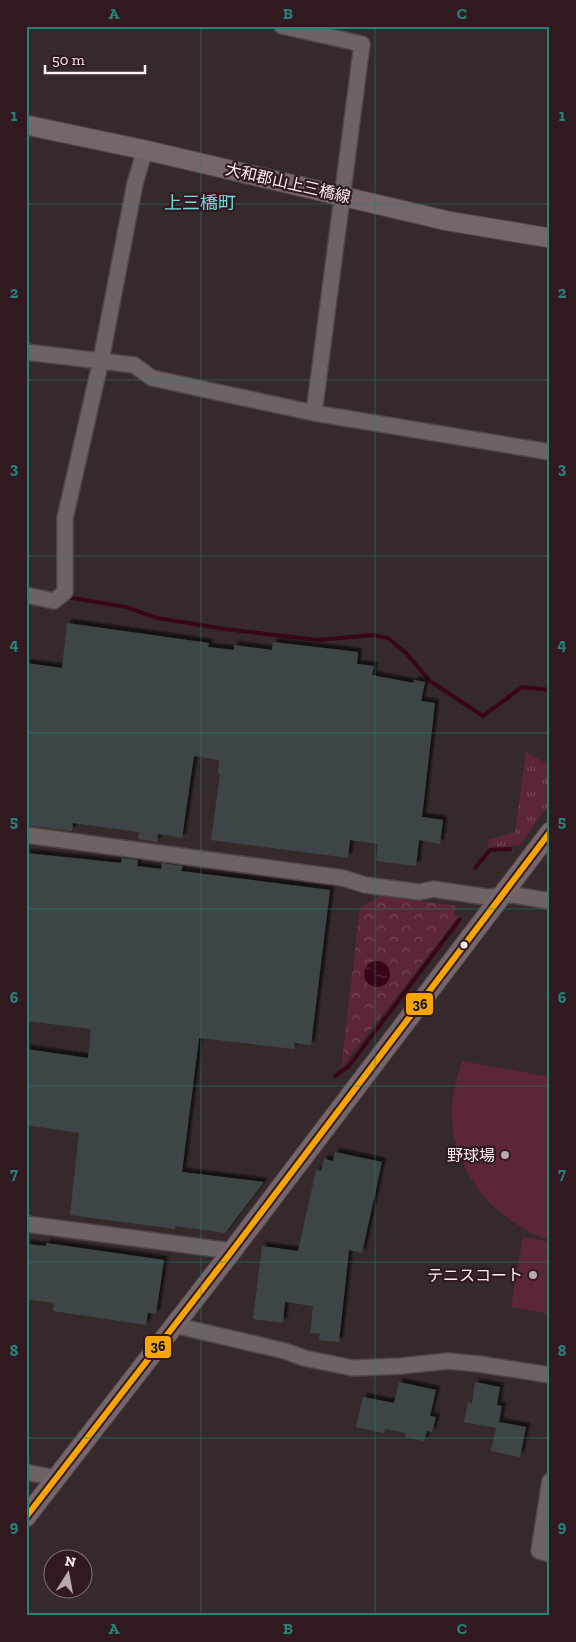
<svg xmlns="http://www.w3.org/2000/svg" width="576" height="1642" font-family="'Zilla Slab','Noto Sans JP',serif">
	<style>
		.grass { fill: url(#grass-tufts) }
		.park { fill: url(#park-crowns) }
		.garden { fill: #5c2636 }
		.water { fill: url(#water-ripples) }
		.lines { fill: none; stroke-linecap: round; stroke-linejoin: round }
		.stream { stroke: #390619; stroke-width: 4 }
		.building { fill: #3e4546; filter: url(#shadow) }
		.minor-casing { stroke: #514749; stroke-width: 18 }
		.major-casing { stroke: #514749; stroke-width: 21 }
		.minor { stroke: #6c6365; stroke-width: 15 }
		.major { stroke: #76656a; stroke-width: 19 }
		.bus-1-casing { stroke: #301a1f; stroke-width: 10 }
		.bus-1 { stroke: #f7a600; stroke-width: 6 }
		.grid { fill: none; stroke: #27827b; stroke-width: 1; stroke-opacity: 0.55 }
		.bus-dot { fill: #fef0f3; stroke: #301a1f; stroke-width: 2 }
		.poi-dot { fill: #b8aaad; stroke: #301a1f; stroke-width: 2 }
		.labels { text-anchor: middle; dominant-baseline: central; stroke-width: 4.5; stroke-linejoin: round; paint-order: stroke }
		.street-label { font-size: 16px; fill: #fef0f3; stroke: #301a1f }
		.poi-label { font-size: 16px; fill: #fef0f3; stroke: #301a1f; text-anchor: end }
		.neighbourhood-label { font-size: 18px; fill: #70dcdc; stroke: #301a1f }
		.line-badge { stroke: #301a1f; stroke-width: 2 }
		.pale-badge-label { font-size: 14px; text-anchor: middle; font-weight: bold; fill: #111 }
		.neatline { fill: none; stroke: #27827b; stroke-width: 2 }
		.grid-label { font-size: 16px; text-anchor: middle; font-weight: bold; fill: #27827b }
	</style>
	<defs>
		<pattern id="grass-tufts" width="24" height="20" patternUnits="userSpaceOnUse" patternTransform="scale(1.25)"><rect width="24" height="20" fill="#5c2636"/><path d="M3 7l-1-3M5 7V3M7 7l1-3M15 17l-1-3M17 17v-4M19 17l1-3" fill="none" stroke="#744654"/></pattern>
		<pattern id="park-crowns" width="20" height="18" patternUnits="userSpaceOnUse" patternTransform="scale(1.25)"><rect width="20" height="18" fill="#5c2636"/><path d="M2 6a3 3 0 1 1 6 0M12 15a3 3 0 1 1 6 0" fill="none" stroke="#744654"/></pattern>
		<pattern id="water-ripples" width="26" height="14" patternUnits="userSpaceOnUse" patternTransform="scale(1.25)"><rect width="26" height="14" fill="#390619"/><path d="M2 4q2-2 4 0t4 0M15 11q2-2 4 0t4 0" fill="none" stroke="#572b3b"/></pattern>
		<filter id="shadow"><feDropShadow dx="4" dy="-4" stdDeviation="1" flood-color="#0009"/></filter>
	</defs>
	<rect width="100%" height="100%" fill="#35292c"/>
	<path class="grass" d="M 526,752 L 550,766 L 550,803 L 520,845 L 488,848 L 488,840 L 515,832 Z"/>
	<path class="park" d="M 380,896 L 457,906 L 454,914 L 458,917 L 341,1068 L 360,908 Z"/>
	<path class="garden" d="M 462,1061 L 550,1077 L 550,1240 C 533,1236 517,1225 503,1214 C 498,1210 492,1206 488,1201 C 465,1178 448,1134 452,1102 C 454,1088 458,1074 462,1061 Z
		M 523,1237 L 550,1242 L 550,1314 L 511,1307 Z"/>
	<path class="water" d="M364 974a13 13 0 1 1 26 0a13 13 0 1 1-26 0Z"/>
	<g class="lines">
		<path class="stream" d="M 66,597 L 126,607 L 157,618 L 225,629 L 318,640 L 373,635 L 388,638 L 407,654 L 430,681 L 483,716 L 522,687 L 550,690
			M 475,868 L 490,850 L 510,849
			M 335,1076 L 349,1066 L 460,919"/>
	</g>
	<path class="building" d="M 67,623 L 209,643 L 208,647 L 234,650 L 234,645 L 272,650 L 273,642 L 358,652 L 357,664 L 374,666 L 372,675 L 413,683 L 414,680 L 425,682 L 421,701 L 435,703 L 422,817 L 443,820 L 440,844 L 419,840 L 416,866 L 376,861 L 378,844 L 350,840 L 348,858 L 211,840 L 220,774 L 218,774 L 219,760 L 194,756 L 182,838 L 158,834 L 157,842 L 138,839 L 139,832 L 73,823 L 72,831 L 26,825 L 26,663 L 62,668 Z
		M 26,853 L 121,863 L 122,858 L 138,860 L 137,866 L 161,869 L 162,863 L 183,866 L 181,871 L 330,890 L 311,1045 L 295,1043 L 294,1049 L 199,1038 L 182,1172 L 264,1182 L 225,1233 L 175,1226 L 175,1229 L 70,1215 L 79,1133 L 26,1125 L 26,1049 L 88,1058 L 91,1029 L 26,1021 Z
		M 335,1152 L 382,1162 L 362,1253 L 349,1250 L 339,1342 L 319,1340 L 320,1334 L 310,1333 L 313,1306 L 285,1302 L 283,1323 L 253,1319 L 262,1246 L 298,1251 L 316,1170 L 321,1171 L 324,1159 L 333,1161 Z
		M 46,1243 L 164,1260 L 156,1314 L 148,1313 L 146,1325 L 53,1311 L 54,1303 L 26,1299 L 26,1244 L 46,1246 Z
		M 399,1382 L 436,1390 L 430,1416 L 436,1417 L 432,1432 L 427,1431 L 424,1441 L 405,1437 L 406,1433 L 385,1429 L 384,1433 L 356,1427 L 363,1397 L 394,1403 Z
		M 475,1382 L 500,1387 L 497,1405 L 502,1406 L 499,1422 L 526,1427 L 520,1457 L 491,1451 L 496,1428 L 464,1422 L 468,1402 L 472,1403 Z"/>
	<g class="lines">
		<g class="minor-casing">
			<path id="minor" d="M 282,26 L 362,44 L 314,413
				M 26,352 L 134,365 L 152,378 L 314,413 L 550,452
				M 26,595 L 54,601 L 65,592 L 65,518 L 101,360 L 135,183 L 145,150
				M 26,835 L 343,878 L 365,885 L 420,892 L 433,889 L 487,897 L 514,895 L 550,901
				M 26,1224 L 232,1251
				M 174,1325 L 285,1351 L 304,1358 L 353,1368 L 401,1366 L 448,1361 L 479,1364 L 550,1375
				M 26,1472 L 55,1478
				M 550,1481 L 539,1551 L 550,1554"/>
		</g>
		<g class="major-casing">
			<path id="major" d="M 26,125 L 145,150 L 448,221 L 550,238
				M 26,1517 L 232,1251 L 550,832"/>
		</g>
		<use href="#minor" class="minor"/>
		<use href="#major" class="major"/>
		<g class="bus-1-casing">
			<path id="bus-1" d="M 26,1517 L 232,1251 L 550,832"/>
		</g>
		<use href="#bus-1" class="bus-1"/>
	</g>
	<path class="grid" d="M 201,26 L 201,1616M 375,26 L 375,1616M 26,204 L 550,204M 26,380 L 550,380M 26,556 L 550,556M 26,733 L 550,733M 26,909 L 550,909M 26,1086 L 550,1086M 26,1262 L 550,1262M 26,1438 L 550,1438"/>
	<circle class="bus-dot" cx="464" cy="945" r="4.5"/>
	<g class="poi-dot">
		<circle cx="505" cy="1155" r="5"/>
		<circle cx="533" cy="1275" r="5"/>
	</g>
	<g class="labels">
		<g class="street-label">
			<text transform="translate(288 183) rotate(13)">大和郡山上三橋線</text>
		</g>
		<g class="poi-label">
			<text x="495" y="1155">野球場</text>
			<text x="523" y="1275">テニスコート</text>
		</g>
		<g class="neighbourhood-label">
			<text x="200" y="203">上三橋町</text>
		</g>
	</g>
	<g class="line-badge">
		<rect x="405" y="992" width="29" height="24" rx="5" fill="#f7a600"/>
		<rect x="144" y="1335" width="28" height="24" rx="5" fill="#f7a600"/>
	</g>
	<g class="pale-badge-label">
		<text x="420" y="1009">36</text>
		<text x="158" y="1351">36</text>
	</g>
	<rect width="576" height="1642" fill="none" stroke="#301a1f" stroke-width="55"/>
	<g transform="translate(68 1574) rotate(11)"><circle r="24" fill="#301a1f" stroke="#827074"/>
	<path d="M0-4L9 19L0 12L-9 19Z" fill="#b8aaad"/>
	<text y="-8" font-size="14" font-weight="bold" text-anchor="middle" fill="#fef0f3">N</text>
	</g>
	<path d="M45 65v8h100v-8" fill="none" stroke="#fef0f3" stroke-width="2.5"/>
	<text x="52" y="65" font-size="15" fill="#fef0f3" stroke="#301a1f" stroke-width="4" paint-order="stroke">50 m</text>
	<rect x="28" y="28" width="520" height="1586" class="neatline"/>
	<g class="grid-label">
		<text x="114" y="19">A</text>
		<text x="288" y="19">B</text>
		<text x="462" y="19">C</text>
		<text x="14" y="121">1</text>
		<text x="562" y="121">1</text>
		<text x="14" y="298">2</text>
		<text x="562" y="298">2</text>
		<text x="14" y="474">3</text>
		<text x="562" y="474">3</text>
		<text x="14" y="650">4</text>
		<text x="562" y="650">4</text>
		<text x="14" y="827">5</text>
		<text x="562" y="827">5</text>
		<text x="14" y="1003">6</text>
		<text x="562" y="1003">6</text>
		<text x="14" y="1179">7</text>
		<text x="562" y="1179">7</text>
		<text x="14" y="1356">8</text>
		<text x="562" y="1356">8</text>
		<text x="14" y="1532">9</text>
		<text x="562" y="1532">9</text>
		<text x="114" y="1634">A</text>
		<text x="288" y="1634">B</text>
		<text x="462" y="1634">C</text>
	</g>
</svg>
